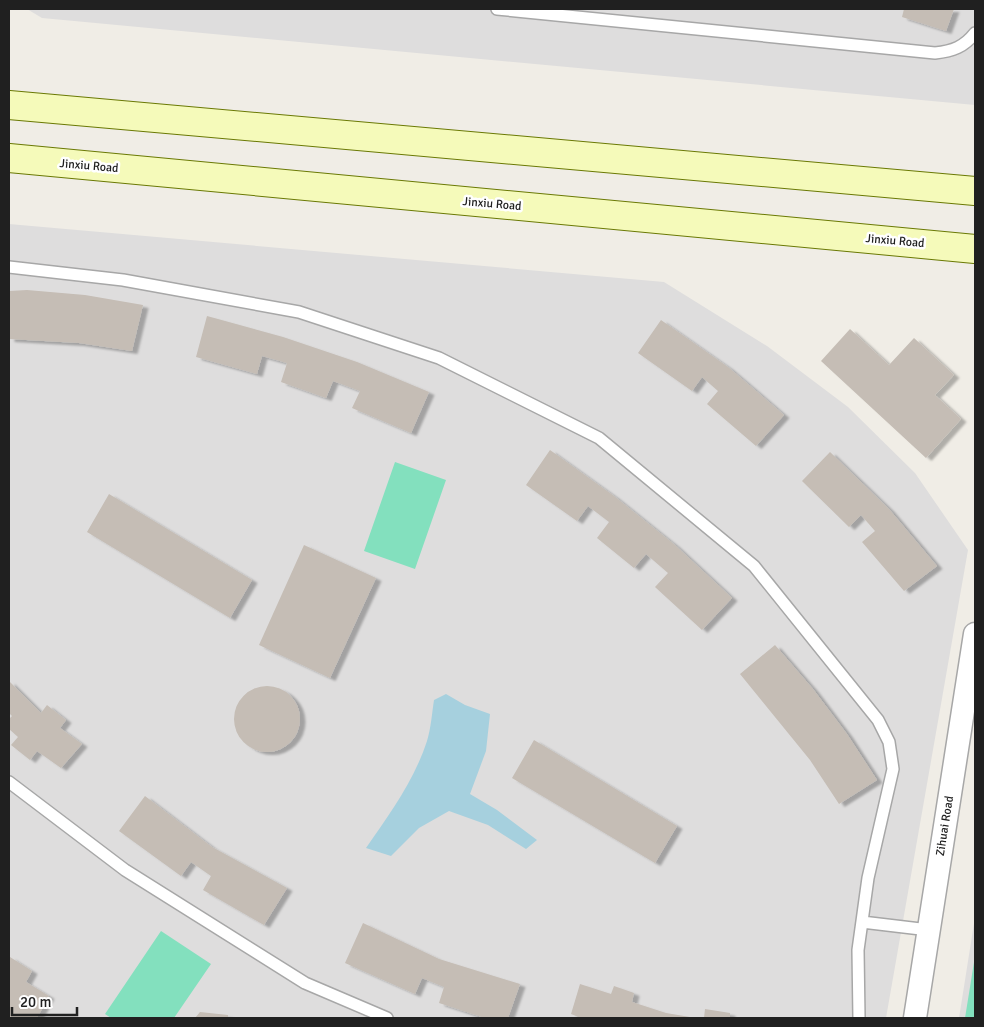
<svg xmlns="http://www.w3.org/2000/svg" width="984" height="1027" font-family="Signika,sans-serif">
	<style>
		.residential { fill: #dedddd }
		.pitch { fill: #83e0be }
		.water { fill: #a6d0de }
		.building { fill: #c5bdb5; filter: url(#shadow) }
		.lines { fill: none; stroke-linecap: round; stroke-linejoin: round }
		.lane-casing { stroke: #a7a7a7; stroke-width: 14 }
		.street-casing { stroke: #a7a7a7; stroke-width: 25 }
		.secondary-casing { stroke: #6a7904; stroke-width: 30 }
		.lane { stroke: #fff; stroke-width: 11 }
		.street { stroke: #fff; stroke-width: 22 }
		.secondary { stroke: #f5faba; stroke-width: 28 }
		.labels { text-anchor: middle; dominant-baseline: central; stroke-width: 5; stroke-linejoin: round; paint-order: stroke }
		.street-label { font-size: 12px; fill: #202020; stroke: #fff }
	</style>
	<defs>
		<filter id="shadow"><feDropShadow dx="5.5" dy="3" stdDeviation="1" flood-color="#0004"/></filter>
	</defs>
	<rect width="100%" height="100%" fill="#f0ede6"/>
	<path class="residential" d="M 27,9 L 975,9 L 975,105 L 42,18 Z
		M 9,224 L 664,282 L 767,346 L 848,407 L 915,473 L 968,550 L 886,1018 L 9,1018 Z
		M 975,917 L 975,1018 L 959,1018 Z"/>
	<path class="pitch" d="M 395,462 L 446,480 L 415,569 L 364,551 Z
		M 161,931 L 211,964 L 174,1018 L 111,1018 L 105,1014 Z
		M 975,956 L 975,1018 L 965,1018 Z"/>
	<path class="water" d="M 446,694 L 465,705 L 490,714 L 486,751 L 470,794 L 497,810 L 537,840 L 526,849 L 488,825 L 449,811 L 419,828 L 391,856 L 366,848 C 389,815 414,781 427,741 C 431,728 432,713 434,700 Z"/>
	<path class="building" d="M 904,9 L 954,9 L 946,31 L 902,17 Z
		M 27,290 L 85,295 L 143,305 L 132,351 L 79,343 L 9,339 L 9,291 Z
		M 207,316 L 283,337 L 357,362 L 429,392 L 411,433 L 352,408 L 360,391 L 333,381 L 326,398 L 281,382 L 287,363 L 262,356 L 257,374 L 196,357 Z
		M 661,320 L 728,367 L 784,415 L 756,446 L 707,404 L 718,391 L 702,377 L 692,391 L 638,353 Z
		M 850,329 L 889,365 L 914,338 L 954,375 L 935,395 L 961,419 L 926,458 L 821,361 Z
		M 550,450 L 614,496 L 675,545 L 732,598 L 702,630 L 655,587 L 668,573 L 646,554 L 634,568 L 597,538 L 609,522 L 588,506 L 577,521 L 526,485 Z
		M 830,452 L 889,509 L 937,566 L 904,591 L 862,542 L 875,531 L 861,515 L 849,527 L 802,481 Z
		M 109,494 L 252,580 L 230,618 L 87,532 Z
		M 304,545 L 376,578 L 330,678 L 259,645 Z
		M 775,645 L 813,689 L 847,734 L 877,780 L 839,804 L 810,760 L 740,674 Z
		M 9,681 L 41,713 L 47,705 L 66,720 L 60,728 L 82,744 L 61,768 L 37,751 L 30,760 L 11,745 L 18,737 L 9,729 L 9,719 L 12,716 L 9,713 Z
		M234 719a33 33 0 1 1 66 0a33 33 0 1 1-66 0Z
		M 534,740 L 677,826 L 655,863 L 512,778 Z
		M 145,796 L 212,847 L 287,888 L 264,925 L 203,890 L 211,876 L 191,862 L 181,876 L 119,831 Z
		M 363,923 L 439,959 L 520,984 L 508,1018 L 485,1018 L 439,1003 L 444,987 L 422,978 L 415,994 L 345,963 Z
		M 10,957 L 32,971 L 26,982 L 49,996 L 37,1018 L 9,1018 L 9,960 Z
		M 580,984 L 611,994 L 614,986 L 634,993 L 632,1002 L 666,1013 L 696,1018 L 581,1018 L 571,1014 Z
		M 705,1009 L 730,1013 L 730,1018 L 704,1018 Z
		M 200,1012 L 228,1015 L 228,1018 L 195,1018 Z"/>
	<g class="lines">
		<g class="lane-casing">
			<path id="lane" d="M 497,9 L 935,53 C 953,51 964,47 975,33
				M 9,267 L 123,280 L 299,312 L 439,358 L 599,438 L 754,566 L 878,720 L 889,742 L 893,769 L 868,878 L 858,950 L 859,1018
				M 9,782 L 125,870 L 305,983 L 387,1018
				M 862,922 L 929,930"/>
		</g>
		<g class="street-casing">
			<path id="street" d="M 915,1018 L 975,634"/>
		</g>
		<g class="secondary-casing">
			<path id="secondary" d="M 9,105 L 975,191
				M 9,158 L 975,249"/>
		</g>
		<use href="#lane" class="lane"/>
		<use href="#street" class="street"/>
		<use href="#secondary" class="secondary"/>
	</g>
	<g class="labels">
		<g class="street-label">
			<text transform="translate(89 166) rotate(5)">Jinxiu Road</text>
			<text transform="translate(492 204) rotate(5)">Jinxiu Road</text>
			<text transform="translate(895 241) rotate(5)">Jinxiu Road</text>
			<text transform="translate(945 826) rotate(-81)">Zihuai Road</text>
		</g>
	</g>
	<rect width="984" height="1027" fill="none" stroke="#202020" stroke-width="20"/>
	<path d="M12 1007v8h65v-8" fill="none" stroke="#202020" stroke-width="2.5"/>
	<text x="20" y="1007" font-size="15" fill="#202020" stroke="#ffffff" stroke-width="4" paint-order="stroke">20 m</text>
</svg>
